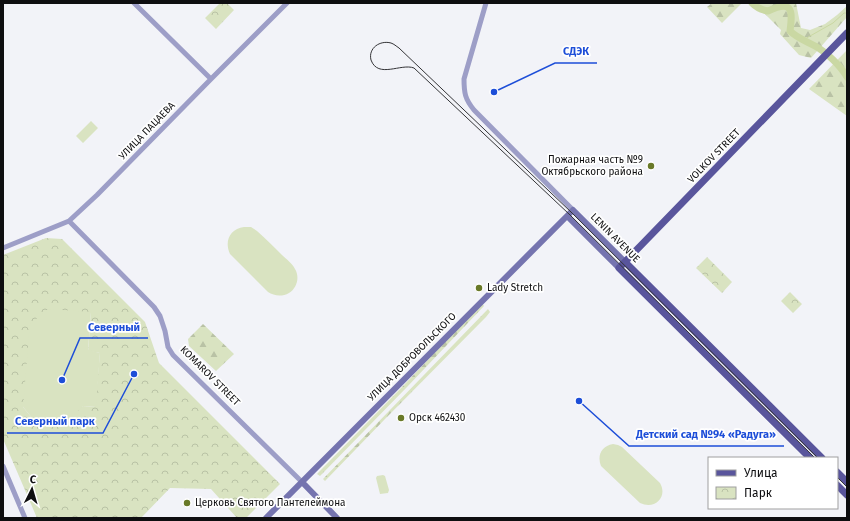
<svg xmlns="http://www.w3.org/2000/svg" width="850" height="521" font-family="'Fira Sans',sans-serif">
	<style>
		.forest { fill: url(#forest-firs) }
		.park { fill: url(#park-crowns); fill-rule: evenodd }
		.garden { fill: #d9e3c1 }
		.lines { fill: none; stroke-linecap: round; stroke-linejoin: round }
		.stream { stroke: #cad8a3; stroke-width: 1 }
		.river { stroke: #cad8a3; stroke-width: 7 }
		.tertiary { stroke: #9d9ec7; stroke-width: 5 }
		.secondary { stroke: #7574af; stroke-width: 6 }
		.primary { stroke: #59559c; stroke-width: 7 }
		.tram { stroke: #343437; stroke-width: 1 }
		.poi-dot { fill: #697928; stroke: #fff; stroke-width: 1.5 }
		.labels { text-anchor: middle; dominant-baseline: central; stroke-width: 3.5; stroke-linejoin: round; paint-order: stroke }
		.street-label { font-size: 10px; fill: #0e0e10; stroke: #fff }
		.poi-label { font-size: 10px; fill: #0e0e10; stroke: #fff; text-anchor: start }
		.leader { fill: none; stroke: #1d4ed8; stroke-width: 1.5 }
		.callout-dot { fill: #1d4ed8; stroke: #fff; stroke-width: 1.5 }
		.callout-label { font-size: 11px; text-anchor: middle; font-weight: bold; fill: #1d4ed8; stroke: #fff; stroke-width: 3.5; stroke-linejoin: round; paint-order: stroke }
	</style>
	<defs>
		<pattern id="forest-firs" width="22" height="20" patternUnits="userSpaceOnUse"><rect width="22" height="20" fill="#d9e3c1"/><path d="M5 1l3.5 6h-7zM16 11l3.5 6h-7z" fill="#b9c2a5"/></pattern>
		<pattern id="park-crowns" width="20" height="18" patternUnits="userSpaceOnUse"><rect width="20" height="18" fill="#d9e3c1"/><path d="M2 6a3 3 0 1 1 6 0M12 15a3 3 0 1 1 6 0" fill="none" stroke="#b9c2a5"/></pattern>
	</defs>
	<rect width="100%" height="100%" fill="#f2f3f8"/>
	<path class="forest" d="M 712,3 L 742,3 L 722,23 L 707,7 Z
		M 754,3 L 796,3 L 801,28 L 810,30 L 825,24 L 837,15 L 847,6 L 847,17 L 811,58 L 799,55 L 780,34 L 781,30 Z
		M 847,50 L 847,116 L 809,89 Z
		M 482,303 L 484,306 L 407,387 L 320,476 L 317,474 L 404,385 Z
		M 488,309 L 490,312 L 486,317 L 385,419 L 325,481 L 323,479 Z
		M 203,324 L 234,354 L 216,371 L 189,346 L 188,339 Z"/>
	<path class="park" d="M 220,3 L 227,3 L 234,10 L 216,29 L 205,18 Z
		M 46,238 L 62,239 L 145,322 L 159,363 L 280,484 L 246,518 L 237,518 L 211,489 L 170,488 L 141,518 L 37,518 L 3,439 L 3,255 ZM 91,312 L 88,351 L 100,353 L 95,407 L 83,406 L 37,424 L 23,407 Z
		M 707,257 L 732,282 L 722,293 L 696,268 Z
		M 790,292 L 802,304 L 793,313 L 781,301 Z"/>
	<path class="garden" d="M 91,121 L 98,128 L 83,143 L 76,136 Z
		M 244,227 L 251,227 L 257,231 C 266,239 274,247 282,255 C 286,259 292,263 295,269 C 300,277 297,288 289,293 C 282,297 274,296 268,292 L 230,254 C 224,241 230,229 244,227 Z
		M 48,309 L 91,312 L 88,350 L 100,353 L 96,407 L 83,406 L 62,426 L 37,424 L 23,407 L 30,324 Z
		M 613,444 L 618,445 L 622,447 L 660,483 C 668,497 655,510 640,503 L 601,466 C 597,456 601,446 613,444 Z
		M 383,475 L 385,476 L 389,490 L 388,493 L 380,494 L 376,478 L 377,476 Z"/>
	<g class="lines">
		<path class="stream" d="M 803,40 L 833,23 L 844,13 L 847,13"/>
		<path class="river" d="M 752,3 C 757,8 761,10 768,11 C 792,0 793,9 790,31 C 797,38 806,41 815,46 C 826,52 840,65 847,77"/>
		<path class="tertiary" d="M 134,3 L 211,79
			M 486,3 L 464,79 C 464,93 465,99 474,110 L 573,210
			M 69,221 L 154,307 L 160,316 L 165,331 L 168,347 L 173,355 L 302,482
			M 3,248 L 69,221 L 97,195 L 211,79 L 287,3
			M 3,466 L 25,518"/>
		<path class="secondary" d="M 567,216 L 619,268
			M 302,482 L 337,518
			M 266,518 L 573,210 L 625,262"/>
		<path class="primary" d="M 625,262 L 822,458
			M 810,458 L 619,268 L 847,33
			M 837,472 L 847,482
			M 837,485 L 847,495"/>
		<path class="tram" d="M 815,458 L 569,214 L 414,68 C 401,63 378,79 371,60 C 368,48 380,40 391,43 C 394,44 396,46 399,48 L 571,212 L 818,458
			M 837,477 L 847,487"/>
	</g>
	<g class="poi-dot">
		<circle cx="651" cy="166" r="4"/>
		<circle cx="479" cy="288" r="4"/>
		<circle cx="401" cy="418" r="4"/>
		<circle cx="187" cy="503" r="4"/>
	</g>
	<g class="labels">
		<g class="street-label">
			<text transform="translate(147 131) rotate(-46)">УЛИЦА ПАЦАЕВА</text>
			<text transform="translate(714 156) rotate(-46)">VOLKOV STREET</text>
			<text transform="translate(615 238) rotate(45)">LENIN AVENUE</text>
			<text transform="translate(412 357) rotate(-45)">УЛИЦА ДОБРОВОЛЬСКОГО</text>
			<text transform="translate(210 376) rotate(45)">KOMAROV STREET</text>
		</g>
		<g class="poi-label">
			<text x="643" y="160" text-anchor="end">Пожарная часть №9<tspan x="643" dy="12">Октябрьского района</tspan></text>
			<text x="487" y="288">Lady Stretch</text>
			<text x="409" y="418">Орск 462430</text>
			<text x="195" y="503">Церковь Святого Пантелеймона</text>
		</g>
	</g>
	<path class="leader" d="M494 92L555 63H597M62 380L80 338H148M134 374L103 433H7M579 401L629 446H784"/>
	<g class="callout-dot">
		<circle cx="494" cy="92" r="4"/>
		<circle cx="62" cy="380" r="4"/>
		<circle cx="134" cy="374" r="4"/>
		<circle cx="579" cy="401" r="4"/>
	</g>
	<g class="callout-label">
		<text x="576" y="55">СДЭК</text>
		<text x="114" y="331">Северный</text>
		<text x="55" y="425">Северный парк</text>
		<text x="706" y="438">Детский сад №94 «Радуга»</text>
	</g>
	<rect width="850" height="521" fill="none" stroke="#0e0e10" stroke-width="8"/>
	<rect x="708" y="457" width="130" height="52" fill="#ffffff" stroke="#9f9f9f"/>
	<rect x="716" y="470" width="20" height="6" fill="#59559c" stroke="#9f9f9f"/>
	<text x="744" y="477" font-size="12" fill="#0e0e10">Улица</text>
	<rect x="716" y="487" width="20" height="12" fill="url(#park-crowns)" stroke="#9f9f9f"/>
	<text x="744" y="497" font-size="12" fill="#0e0e10">Парк</text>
	<g transform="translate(32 489) rotate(5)" stroke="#ffffff" stroke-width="3" paint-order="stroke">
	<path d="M0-3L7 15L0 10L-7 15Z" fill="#0e0e10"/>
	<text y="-6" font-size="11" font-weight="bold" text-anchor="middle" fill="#0e0e10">С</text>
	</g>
</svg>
